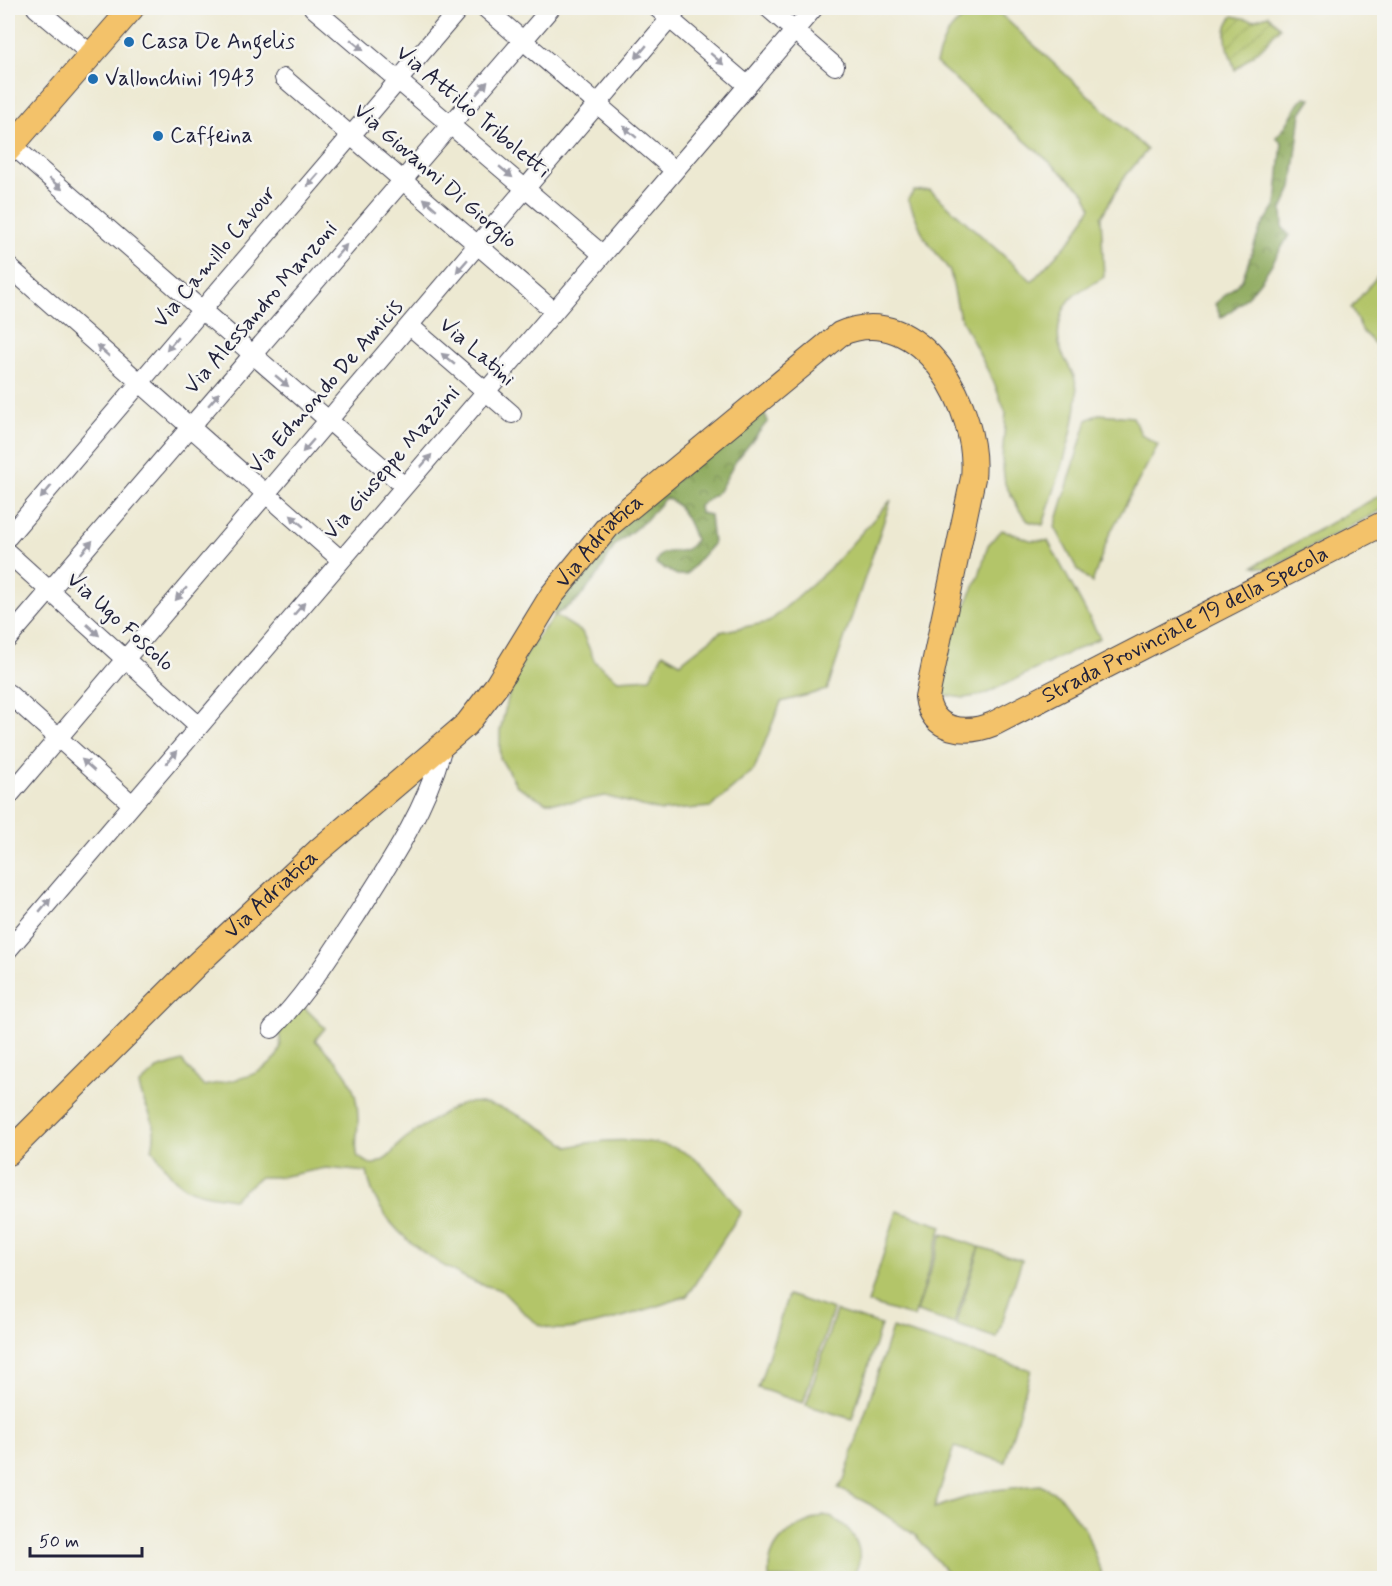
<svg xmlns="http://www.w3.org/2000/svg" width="1392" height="1586" font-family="Mynerve,sans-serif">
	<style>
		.grass { fill: #b3c569; stroke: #6a7452; stroke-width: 1.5 }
		.forest { fill: url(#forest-crowns); stroke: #58664c; stroke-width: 1.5 }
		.garden { fill: url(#garden-furrows); stroke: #6a7452; stroke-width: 1.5 }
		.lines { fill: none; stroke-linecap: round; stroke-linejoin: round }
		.minor-casing { stroke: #404052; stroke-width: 20 }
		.major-casing { stroke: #404052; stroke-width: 26 }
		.minor { stroke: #fff; stroke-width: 18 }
		.major { stroke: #f3c26a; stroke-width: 24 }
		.oneway { fill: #9c9ca7 }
		.poi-dot { fill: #1f6fb2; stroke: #f6f6f2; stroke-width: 2 }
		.labels { text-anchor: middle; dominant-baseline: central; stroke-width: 5; stroke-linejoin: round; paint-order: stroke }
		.poi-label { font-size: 22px; fill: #22223b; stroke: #f6f6f2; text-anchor: start }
		.street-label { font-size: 22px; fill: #22223b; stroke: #f6f6f2 }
	</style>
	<defs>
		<pattern id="forest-crowns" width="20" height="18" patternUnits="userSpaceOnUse" patternTransform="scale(1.5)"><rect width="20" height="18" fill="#8eaa5d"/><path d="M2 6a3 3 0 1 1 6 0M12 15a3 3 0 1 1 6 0" fill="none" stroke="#748a4e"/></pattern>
		<pattern id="garden-furrows" width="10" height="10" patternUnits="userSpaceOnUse" patternTransform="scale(1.5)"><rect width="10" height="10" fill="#b3c569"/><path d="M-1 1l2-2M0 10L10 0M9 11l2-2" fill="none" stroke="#9aa95c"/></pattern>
	</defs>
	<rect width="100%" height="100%" fill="#f6f6f2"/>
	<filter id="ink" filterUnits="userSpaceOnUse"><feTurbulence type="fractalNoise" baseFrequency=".0167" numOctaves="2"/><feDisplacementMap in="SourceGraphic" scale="12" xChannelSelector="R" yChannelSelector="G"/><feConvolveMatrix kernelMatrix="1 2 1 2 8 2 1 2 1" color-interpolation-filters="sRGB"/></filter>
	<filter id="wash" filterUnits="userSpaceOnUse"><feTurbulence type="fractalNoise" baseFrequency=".008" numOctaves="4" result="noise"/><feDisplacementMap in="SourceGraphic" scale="24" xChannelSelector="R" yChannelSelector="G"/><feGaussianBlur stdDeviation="1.35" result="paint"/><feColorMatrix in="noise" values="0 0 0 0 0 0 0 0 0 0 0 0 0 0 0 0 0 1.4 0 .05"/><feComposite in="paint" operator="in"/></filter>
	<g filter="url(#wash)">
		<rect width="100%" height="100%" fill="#ede9d2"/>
		<path class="grass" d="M 981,8 L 994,8 L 1147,150 L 1123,179 L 1101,217 L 1104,277 C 1095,283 1085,288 1076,294 C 1060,306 1054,335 1062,353 C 1069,368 1078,378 1077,395 C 1074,439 1056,483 1043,525 L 1028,521 L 1020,511 L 1005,484 L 1002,459 L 1006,413 L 994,383 L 959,314 L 950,271 L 924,237 L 908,199 L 914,191 L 930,190 L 1032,281 L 1074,236 L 1091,207 L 1085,193 L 936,63 C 945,31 952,23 981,8 Z
			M 1384,268 L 1384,306 L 1379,317 L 1376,345 L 1363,332 L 1351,308 Z
			M 1099,414 L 1133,417 L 1141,434 L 1158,445 L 1109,535 L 1092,583 L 1077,569 L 1055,527 L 1087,420 Z
			M 1384,493 L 1384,509 L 1268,569 L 1254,566 Z
			M 891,500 L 827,690 L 781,702 L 754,770 L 711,807 L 661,811 L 605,796 L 573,802 L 545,802 L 517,786 L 500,758 L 500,731 L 509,694 L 528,649 L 555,615 L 582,632 L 595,662 L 618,680 L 650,678 L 663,653 L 680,663 L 720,632 L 769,622 L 830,568 Z
			M 1002,530 L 1030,540 L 1048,541 L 1100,638 L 983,695 L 964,698 L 943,695 L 944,651 L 979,576 L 988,545 Z
			M 301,1004 L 325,1028 L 315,1040 C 341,1066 358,1080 358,1120 C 358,1133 354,1145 358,1157 L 372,1165 C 398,1156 390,1149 406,1138 C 417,1130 455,1104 465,1103 C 497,1098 545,1128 569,1147 C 601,1138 662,1136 691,1156 C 710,1169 726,1194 741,1212 L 687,1296 C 656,1306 586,1332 554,1329 C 533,1327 518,1306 503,1292 C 498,1287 482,1286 474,1282 C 427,1259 377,1227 367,1172 L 326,1168 L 280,1177 L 260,1177 L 233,1199 C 181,1191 182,1191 152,1149 C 160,1118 144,1112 139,1085 L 157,1069 L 182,1061 L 203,1086 C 228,1081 271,1077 280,1049 C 282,1043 279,1033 277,1026 Z
			M 897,1211 L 942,1226 L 914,1317 L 868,1303 Z
			M 942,1234 L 979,1247 L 954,1324 L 917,1312 Z
			M 980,1247 L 1022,1260 L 997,1338 L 956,1325 Z
			M 788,1295 L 833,1310 L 803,1403 L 758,1388 Z
			M 836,1311 L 881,1325 L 852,1419 L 806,1405 Z
			M 892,1328 L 1031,1370 L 1005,1462 L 954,1447 L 934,1508 L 986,1491 L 1040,1485 L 1059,1495 L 1086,1531 L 1103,1578 L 952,1578 L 916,1536 L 869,1504 L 838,1488 L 844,1480 Z
			M 824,1515 C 852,1523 871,1553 851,1578 L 769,1578 C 766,1541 792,1527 824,1515 Z"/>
		<path class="forest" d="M 1305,97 L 1311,98 L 1301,113 L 1292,188 L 1282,210 L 1283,228 L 1289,235 C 1271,267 1253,298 1221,318 L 1215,304 L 1242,280 L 1260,229 L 1276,205 L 1282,142 L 1276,137 C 1291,125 1294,103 1305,97 Z
			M 764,412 L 768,421 L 736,461 L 719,491 L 699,506 L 700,513 L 710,515 L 713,544 L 686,575 L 677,575 L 656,564 C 659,542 685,561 695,540 C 691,526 680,501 665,498 L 646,520 L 615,545 L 598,575 L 577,601 L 555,615 L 546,608 L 593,544 Z"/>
		<path class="garden" d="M 1268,15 L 1280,27 L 1264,46 L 1235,70 C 1230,52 1218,32 1233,16 L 1253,20 Z"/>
	</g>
	<g filter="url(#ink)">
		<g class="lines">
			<g class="minor-casing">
				<path id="minor" d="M 36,8 L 91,54
					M 313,8 L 602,254
					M 485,8 L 674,170
					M 657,8 L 747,85
					M 768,8 L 835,66
					M 284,78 L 554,311
					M 12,145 L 404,486
					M 8,266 L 341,560
					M 410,326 L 512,414
					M 8,537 L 460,8
					M 8,553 L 199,726
					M 8,639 L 551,8
					M 8,693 L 132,804
					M 8,797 L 679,8
					M 8,950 L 814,8
					M 272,1029 C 307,993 328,958 356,916 C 390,863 427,808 443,746"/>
			</g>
			<g class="major-casing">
				<g id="major">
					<path d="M 8,150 L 132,8"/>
					<path id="s1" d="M 8,1153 L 197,964 L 318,851 L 467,724 L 497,685 L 552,595 L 610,524 L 840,334 C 922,298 980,411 973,478 L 927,697 C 931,732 966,735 993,724 L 1384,523"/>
				</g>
			</g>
			<use href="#minor" class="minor"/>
			<use href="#major" class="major"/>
		</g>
		<defs><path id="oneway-solid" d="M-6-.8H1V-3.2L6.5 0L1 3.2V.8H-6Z" transform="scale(1.5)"/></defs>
		<g class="oneway">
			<use href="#oneway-solid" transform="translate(357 45) rotate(40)"/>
			<use href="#oneway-solid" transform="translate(641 52) rotate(130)"/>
			<use href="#oneway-solid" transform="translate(717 59) rotate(41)"/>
			<use href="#oneway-solid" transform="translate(482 88) rotate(-49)"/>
			<use href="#oneway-solid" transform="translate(630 132) rotate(-139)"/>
			<use href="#oneway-solid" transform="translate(506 172) rotate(40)"/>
			<use href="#oneway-solid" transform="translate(313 180) rotate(131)"/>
			<use href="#oneway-solid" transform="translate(56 184) rotate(41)"/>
			<use href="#oneway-solid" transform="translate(430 204) rotate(-139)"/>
			<use href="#oneway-solid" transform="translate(341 251) rotate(-49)"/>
			<use href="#oneway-solid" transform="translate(462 266) rotate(131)"/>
			<use href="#oneway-solid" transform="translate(172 344) rotate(130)"/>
			<use href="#oneway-solid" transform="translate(103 351) rotate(-139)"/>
			<use href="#oneway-solid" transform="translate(448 359) rotate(-140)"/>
			<use href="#oneway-solid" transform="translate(282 381) rotate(40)"/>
			<use href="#oneway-solid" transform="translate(214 399) rotate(-49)"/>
			<use href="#oneway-solid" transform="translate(308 446) rotate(131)"/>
			<use href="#oneway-solid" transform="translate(426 461) rotate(-49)"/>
			<use href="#oneway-solid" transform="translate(46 492) rotate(130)"/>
			<use href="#oneway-solid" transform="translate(297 521) rotate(-139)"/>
			<use href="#oneway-solid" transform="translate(87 547) rotate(-49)"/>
			<use href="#oneway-solid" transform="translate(181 594) rotate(131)"/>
			<use href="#oneway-solid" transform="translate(299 609) rotate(-49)"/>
			<use href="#oneway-solid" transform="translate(93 630) rotate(42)"/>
			<use href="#oneway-solid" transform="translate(172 757) rotate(-49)"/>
			<use href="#oneway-solid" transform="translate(88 765) rotate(-138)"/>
			<use href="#oneway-solid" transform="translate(45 905) rotate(-50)"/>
		</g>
	</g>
	<g class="poi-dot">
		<circle cx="129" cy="42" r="6"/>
		<circle cx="93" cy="79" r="6"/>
		<circle cx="158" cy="136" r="6"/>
	</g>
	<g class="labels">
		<g class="poi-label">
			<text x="141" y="42">Casa De Angelis</text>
			<text x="105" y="79">Vallonchini 1943</text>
			<text x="170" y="136">Caffeina</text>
		</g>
		<g class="street-label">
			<text transform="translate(473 112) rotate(40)">Via Attilio Triboletti</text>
			<text transform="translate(435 176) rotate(41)">Via Giovanni Di Giorgio</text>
			<text transform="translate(215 257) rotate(-50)">Via Camillo Cavour</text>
			<text transform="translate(261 308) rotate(-49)">Via Alessandro Manzoni</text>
			<text transform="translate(477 352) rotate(41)">Via Latini</text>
			<text transform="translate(326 387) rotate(-49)">Via Edmondo De Amicis</text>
			<text transform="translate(392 463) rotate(-49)">Via Giuseppe Mazzini</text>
			<text stroke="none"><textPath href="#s1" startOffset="855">Via Adriatica</textPath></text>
			<text transform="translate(120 622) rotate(42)">Via Ugo Foscolo</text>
			<text stroke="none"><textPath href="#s1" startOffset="1930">Strada Provinciale 19 della Specola</textPath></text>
			<text stroke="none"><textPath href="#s1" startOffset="369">Via Adriatica</textPath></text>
		</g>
	</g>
	<rect width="1392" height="1586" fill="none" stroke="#f6f6f2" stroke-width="30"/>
	<path d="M30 1547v9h112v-9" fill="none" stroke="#22223b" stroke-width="3"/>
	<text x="39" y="1547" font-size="18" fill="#22223b" stroke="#f6f6f2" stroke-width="4.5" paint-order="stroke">50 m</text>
</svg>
